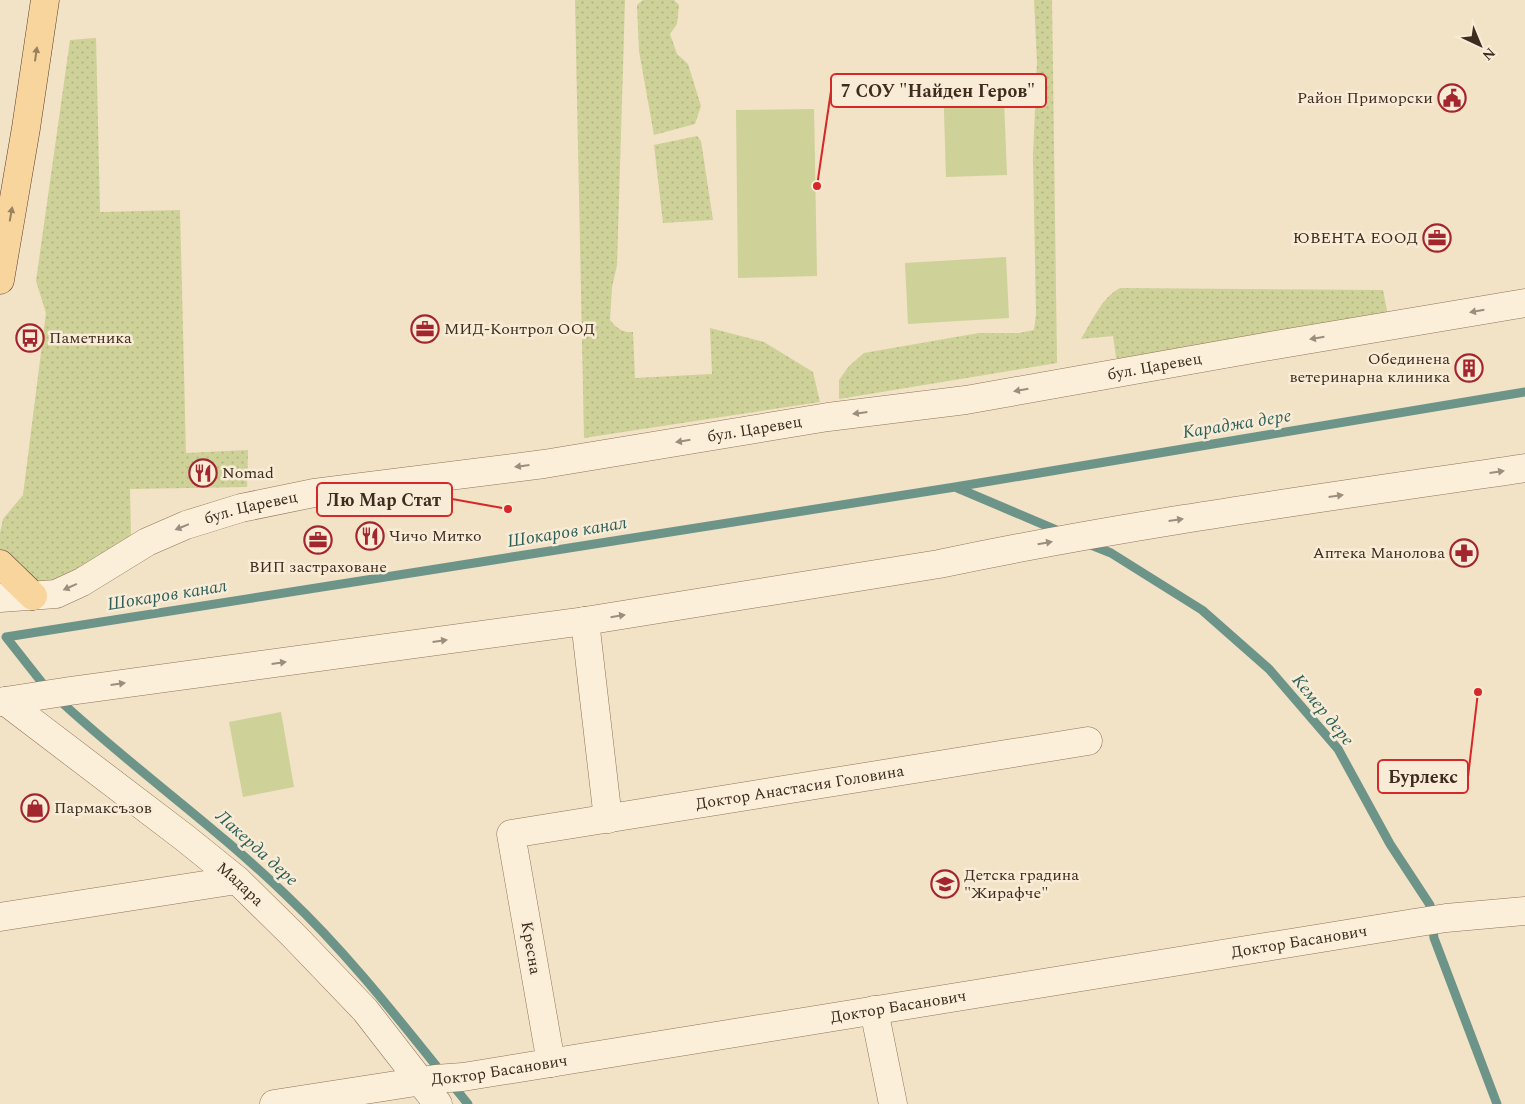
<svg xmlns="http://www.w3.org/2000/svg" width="1525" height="1104" font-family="Spectral,serif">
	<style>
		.grass { fill: url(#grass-dots) }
		.pitch { fill: #ced198 }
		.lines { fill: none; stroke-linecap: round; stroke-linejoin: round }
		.stream { stroke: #6d9488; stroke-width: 9 }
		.minor-casing { stroke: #8f735a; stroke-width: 29 }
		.major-casing { stroke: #5d412e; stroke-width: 29 }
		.minor { stroke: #fbefda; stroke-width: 28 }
		.major { stroke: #f7d59c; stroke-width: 28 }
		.oneway { fill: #9a805e }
		.oneway2 { fill: #9c8e7c }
		.labels { text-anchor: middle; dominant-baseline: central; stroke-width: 5; stroke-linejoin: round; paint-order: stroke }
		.poi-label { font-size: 16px; fill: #3e2c1f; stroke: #f8ecd6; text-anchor: start }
		.street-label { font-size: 16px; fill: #3e2c1f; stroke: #f8ecd6 }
		.water-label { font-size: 18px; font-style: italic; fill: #2d5f58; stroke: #f8ecd6 }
		.leader { fill: none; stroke: #d62828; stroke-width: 2 }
		.callout-dot { fill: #d62828; stroke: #f8ecd6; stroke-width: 2 }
		.callout { fill: #f8ecd6; stroke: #d62828; stroke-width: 2 }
		.callout-label { font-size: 18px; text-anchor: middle; font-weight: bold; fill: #3e2c1f }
	</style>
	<defs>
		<pattern id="grass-dots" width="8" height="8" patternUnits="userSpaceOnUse" patternTransform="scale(1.25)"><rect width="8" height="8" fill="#ced198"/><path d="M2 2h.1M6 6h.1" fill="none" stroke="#b2b483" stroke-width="1.8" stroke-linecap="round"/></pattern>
	</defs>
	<rect width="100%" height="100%" fill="#f2e2c6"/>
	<path class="grass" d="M 575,0 L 625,0 L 617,265 L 612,287 L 610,320 C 616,328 623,333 633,332 L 635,378 L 712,374 L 710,328 L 764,342 L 813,372 L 820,402 L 584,438 Z
		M 643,0 L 674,0 L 679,5 L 677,24 L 670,34 L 677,54 L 688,64 L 701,106 L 695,124 L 654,135 L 639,51 L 637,5 Z
		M 1034,0 L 1052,0 L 1057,363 L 839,399 L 839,380 L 849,366 L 864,353 L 979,333 L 1019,333 L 1034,330 L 1036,315 L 1033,157 L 1037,62 Z
		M 96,38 L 100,212 L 180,210 L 186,453 L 248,450 L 247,487 L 130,489 L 131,535 L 112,563 L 0,598 L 0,533 L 3,519 L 23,495 L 46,313 L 36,281 L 70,40 Z
		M 697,136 L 701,141 L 713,220 L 663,223 L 654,145 Z
		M 1120,288 L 1383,290 L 1390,326 L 1135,370 L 1116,357 L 1113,336 L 1081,339 C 1091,323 1102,297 1120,288 Z"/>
	<path class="pitch" d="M 1003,76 L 1007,175 L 946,177 L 943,78 Z
		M 814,109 L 817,276 L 738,278 L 736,110 Z
		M 1006,257 L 1009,318 L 908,324 L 905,263 Z
		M 281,712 L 294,787 L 243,797 L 229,722 Z"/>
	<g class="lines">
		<path class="stream" d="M 955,487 L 1061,532
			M 1086,543 L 1111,553 L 1202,610 L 1269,669 L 1338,749 L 1390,844 L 1430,905 L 1434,938 L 1497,1104
			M 47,689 L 6,637 L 955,487 L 1525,392
			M 57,698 C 131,767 214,825 287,896 C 344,950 393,1012 442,1073
			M 451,1083 L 468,1104"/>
		<g class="minor-casing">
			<g id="minor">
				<path id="s1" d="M 0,598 L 56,594 L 82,582 L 147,542 L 186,525 L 241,508 L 314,493 L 544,464 L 828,417 L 966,400 L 1270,346 L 1525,303"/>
				<path d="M 585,621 L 608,819"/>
				<path id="s2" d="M 5,701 L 185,838 L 237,880 L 294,936 L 365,1010 L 438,1104"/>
				<path d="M 0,702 L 70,691 L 585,621 L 939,564 C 1133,523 1329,497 1525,468"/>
				<path d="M 0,917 L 237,880"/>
				<path d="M 874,1010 L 893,1104"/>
				<path id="s3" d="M 551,1063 L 511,834 L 1088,741"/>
				<path id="s4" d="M 274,1104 L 435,1079 L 463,1077 L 1414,923 L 1446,918 L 1525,911"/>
			</g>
		</g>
		<g class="major-casing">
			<path id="major" d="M 0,280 L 26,128 L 45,0
				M 0,564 L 33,596"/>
		</g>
		<use href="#minor" class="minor"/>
		<use href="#major" class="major"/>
	</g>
	<defs><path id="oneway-solid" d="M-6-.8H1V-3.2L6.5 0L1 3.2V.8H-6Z" transform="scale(1.25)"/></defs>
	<g class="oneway">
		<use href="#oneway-solid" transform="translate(36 54) rotate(-82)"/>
		<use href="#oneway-solid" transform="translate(11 214) rotate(-80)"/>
	</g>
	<g class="oneway2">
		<use href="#oneway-solid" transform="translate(1477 311) rotate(170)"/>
		<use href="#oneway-solid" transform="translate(1317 338) rotate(171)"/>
		<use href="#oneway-solid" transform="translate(1021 390) rotate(170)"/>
		<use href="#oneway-solid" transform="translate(860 413) rotate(173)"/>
		<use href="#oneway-solid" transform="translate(683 441) rotate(171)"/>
		<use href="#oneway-solid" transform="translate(522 466) rotate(173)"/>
		<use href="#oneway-solid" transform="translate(1497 472) rotate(-8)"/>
		<use href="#oneway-solid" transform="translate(1336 496) rotate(-8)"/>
		<use href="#oneway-solid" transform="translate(1176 520) rotate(-8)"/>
		<use href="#oneway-solid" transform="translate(182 527) rotate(158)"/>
		<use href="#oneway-solid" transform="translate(1045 543) rotate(-10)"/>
		<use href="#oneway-solid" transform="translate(70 587) rotate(156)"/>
		<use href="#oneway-solid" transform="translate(618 616) rotate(-9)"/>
		<use href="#oneway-solid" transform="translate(440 641) rotate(-8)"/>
		<use href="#oneway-solid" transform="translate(279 663) rotate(-8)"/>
		<use href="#oneway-solid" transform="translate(118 684) rotate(-8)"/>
	</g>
	<defs>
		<g id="civic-ring" transform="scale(1.4375)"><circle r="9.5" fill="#f8ecd6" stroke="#a3252e" stroke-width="1.5"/><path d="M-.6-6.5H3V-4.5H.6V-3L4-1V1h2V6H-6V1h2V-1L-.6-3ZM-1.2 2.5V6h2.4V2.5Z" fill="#a3252e"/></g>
		<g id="office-ring" transform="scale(1.4375)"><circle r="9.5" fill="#f8ecd6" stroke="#a3252e" stroke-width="1.5"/><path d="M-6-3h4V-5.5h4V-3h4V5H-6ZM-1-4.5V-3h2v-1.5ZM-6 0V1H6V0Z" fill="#a3252e"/></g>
		<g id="bus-ring" transform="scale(1.4375)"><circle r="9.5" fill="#f8ecd6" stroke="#a3252e" stroke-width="1.5"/><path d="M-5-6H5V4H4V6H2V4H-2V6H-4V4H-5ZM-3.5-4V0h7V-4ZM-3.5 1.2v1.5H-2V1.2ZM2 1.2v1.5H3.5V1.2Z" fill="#a3252e"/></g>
		<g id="building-ring" transform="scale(1.4375)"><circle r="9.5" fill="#f8ecd6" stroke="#a3252e" stroke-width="1.5"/><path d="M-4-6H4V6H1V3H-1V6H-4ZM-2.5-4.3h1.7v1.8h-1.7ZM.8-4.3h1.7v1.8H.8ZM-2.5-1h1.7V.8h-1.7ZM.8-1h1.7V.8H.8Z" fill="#a3252e"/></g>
		<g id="restaurant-ring" transform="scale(1.4375)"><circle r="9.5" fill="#f8ecd6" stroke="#a3252e" stroke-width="1.5"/><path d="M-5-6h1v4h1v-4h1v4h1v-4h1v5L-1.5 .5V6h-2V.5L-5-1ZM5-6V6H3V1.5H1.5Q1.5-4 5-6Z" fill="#a3252e"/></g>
		<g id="pharmacy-ring" transform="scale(1.4375)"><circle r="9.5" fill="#f8ecd6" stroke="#a3252e" stroke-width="1.5"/><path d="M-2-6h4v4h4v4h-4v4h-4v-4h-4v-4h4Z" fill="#a3252e"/></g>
		<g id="shop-ring" transform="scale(1.4375)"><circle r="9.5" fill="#f8ecd6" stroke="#a3252e" stroke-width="1.5"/><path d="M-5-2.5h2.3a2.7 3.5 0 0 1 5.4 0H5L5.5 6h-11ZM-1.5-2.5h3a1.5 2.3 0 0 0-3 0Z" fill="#a3252e"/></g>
		<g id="school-ring" transform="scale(1.4375)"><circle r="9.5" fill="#f8ecd6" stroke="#a3252e" stroke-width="1.5"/><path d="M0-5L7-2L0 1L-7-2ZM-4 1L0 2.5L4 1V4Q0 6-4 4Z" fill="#a3252e"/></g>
	</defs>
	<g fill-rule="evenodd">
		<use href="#civic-ring" x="1452" y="98"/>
		<use href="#office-ring" x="1437" y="238"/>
		<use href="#office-ring" x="425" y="329"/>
		<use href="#bus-ring" x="30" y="338"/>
		<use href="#building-ring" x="1469" y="368"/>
		<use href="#restaurant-ring" x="203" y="473"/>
		<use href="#restaurant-ring" x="370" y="536"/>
		<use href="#office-ring" x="318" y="540"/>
		<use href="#pharmacy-ring" x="1464" y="553"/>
		<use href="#shop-ring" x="35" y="808"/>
		<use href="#school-ring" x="945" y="884"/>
	</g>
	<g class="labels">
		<g class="poi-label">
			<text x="1433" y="98" text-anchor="end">Район Приморски</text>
			<text x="1418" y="238" text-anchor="end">ЮВЕНТА ЕООД</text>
			<text x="444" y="329">МИД-Контрол ООД</text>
			<text x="49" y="338">Паметника</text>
			<text x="1450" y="359" text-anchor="end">Обединена<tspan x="1450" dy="18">ветеринарна клиника</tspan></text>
			<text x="222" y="473">Nomad</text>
			<text x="389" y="536">Чичо Митко</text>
			<text x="1445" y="553" text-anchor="end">Аптека Манолова</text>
			<text x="318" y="567" text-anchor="middle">ВИП застраховане</text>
			<text x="54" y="808">Пармаксъзов</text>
			<text x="964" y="875">Детска градина<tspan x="964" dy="18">"Жирафче"</tspan></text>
		</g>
		<g class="street-label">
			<text stroke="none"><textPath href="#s1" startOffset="1186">бул. Царевец</textPath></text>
			<text stroke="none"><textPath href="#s1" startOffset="781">бул. Царевец</textPath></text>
			<text stroke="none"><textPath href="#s1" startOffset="271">бул. Царевец</textPath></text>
			<text stroke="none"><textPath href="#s3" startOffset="525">Доктор Анастасия Головина</textPath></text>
			<text stroke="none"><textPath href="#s2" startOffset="298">Мадара</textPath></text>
			<text stroke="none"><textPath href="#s4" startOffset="1038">Доктор Басанович</textPath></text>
			<text transform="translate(531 948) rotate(80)">Кресна</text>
			<text stroke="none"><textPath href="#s4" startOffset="632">Доктор Басанович</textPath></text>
			<text stroke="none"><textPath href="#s4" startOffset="228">Доктор Басанович</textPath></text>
		</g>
		<g class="water-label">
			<text transform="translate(1237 424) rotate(-9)">Караджа дере</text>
			<text transform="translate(567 532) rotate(-9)">Шокаров канал</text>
			<text transform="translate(167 595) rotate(-9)">Шокаров канал</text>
			<text transform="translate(1323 710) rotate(51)">Кемер дере</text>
			<text transform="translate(257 848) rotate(42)">Лакерда дере</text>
		</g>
	</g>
	<path class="leader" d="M817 186L831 91M508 509L452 499M1478 692L1468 777"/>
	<g class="callout-dot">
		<circle cx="817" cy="186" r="5"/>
		<circle cx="508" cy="509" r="5"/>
		<circle cx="1478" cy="692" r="5"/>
	</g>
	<g class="callout">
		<rect x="831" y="74" width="215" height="33" rx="5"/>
		<rect x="317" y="483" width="135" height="33" rx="5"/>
		<rect x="1378" y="760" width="90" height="33" rx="5"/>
	</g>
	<g class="callout-label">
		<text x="938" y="97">7 СОУ "Найден Геров"</text>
		<text x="384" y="506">Лю Мар Стат</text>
		<text x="1423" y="783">Бурлекс</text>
	</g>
	<g transform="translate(1480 45) rotate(136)" stroke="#f8ecd6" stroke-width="4" paint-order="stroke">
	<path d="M0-4L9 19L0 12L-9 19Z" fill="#3e2c1f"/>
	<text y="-8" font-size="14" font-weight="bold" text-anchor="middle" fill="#3e2c1f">N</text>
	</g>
</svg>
